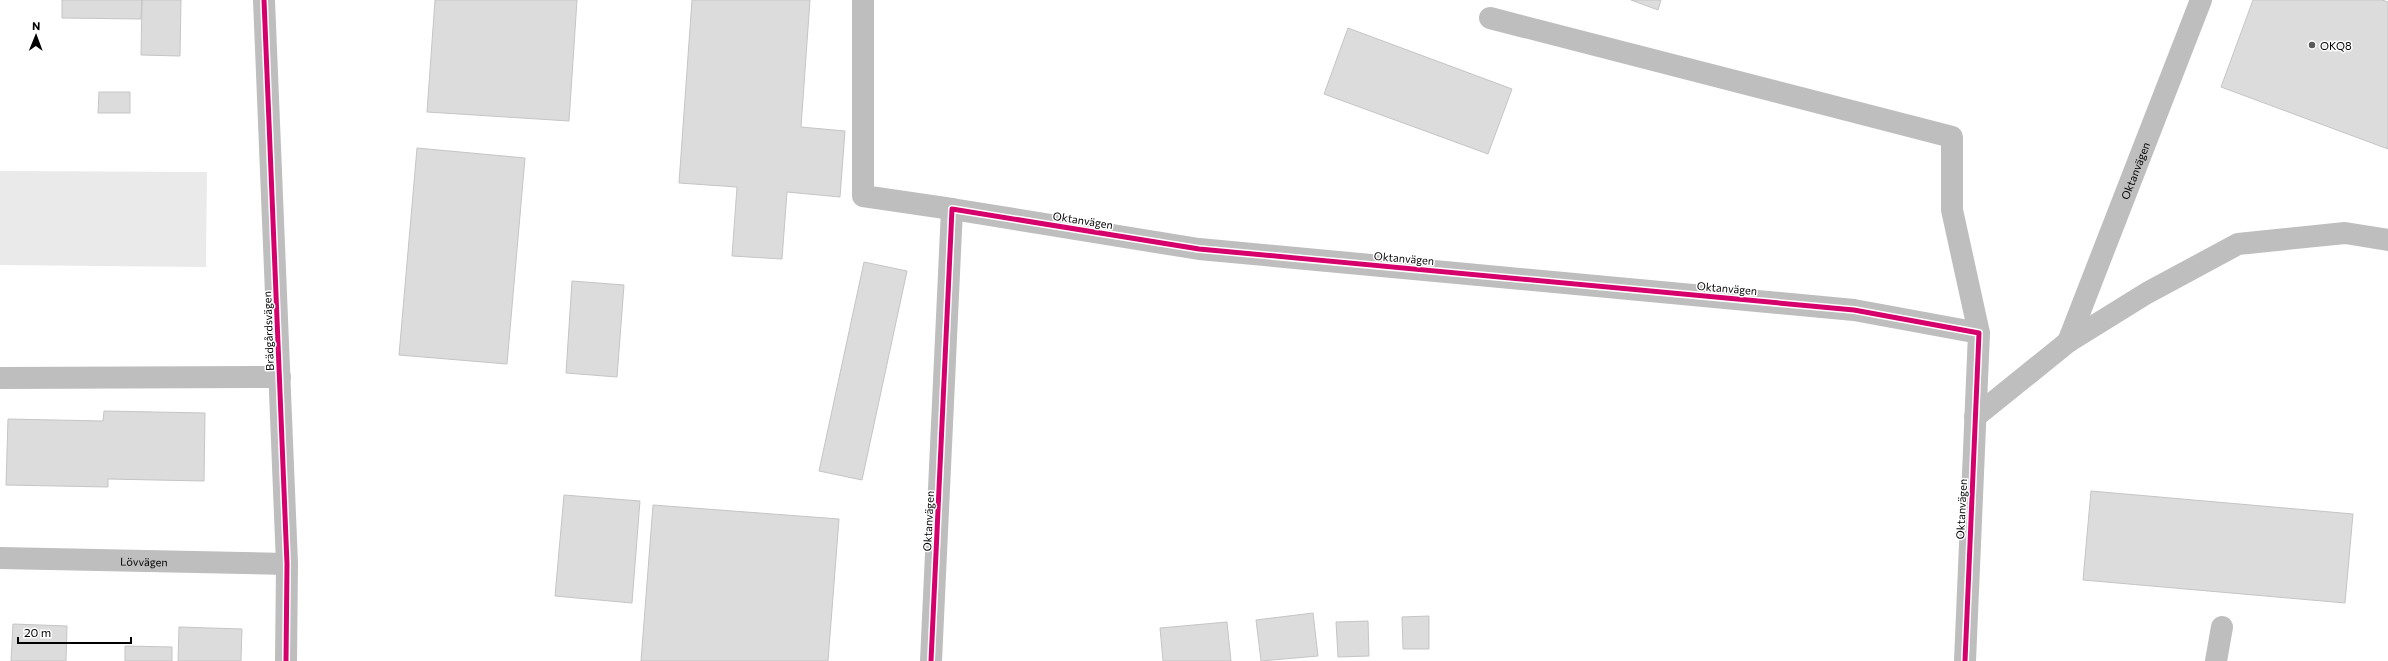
<svg xmlns="http://www.w3.org/2000/svg" width="2388" height="661" font-family="Commissioner,sans-serif">
	<style>
		.green { fill: #eaeaea }
		.building { fill: #dcdcdc; stroke: #c5c5c5 }
		.lines { fill: none; stroke-linecap: round; stroke-linejoin: round }
		.minor { stroke: #bebebe; stroke-width: 22 }
		.cycleway-casing { stroke: #fff; stroke-width: 8 }
		.cycleway { stroke: #d6006c; stroke-width: 5 }
		.poi-dot { fill: #595959; stroke: #fff; stroke-width: 1.5 }
		.labels { text-anchor: middle; dominant-baseline: central; stroke-width: 3; stroke-linejoin: round; paint-order: stroke }
		.poi-label { font-size: 11px; fill: #000; stroke: #fff; text-anchor: start }
		.street-label { font-size: 11px; fill: #000; stroke: #fff }
	</style>
	<rect width="100%" height="100%" fill="#fff"/>
	<path class="green" d="M 0,171 L 207,172 L 206,267 L 0,265 Z"/>
	<path class="building" d="M 62,0 L 142,0 L 141,19 L 62,18 Z
		M 142,0 L 181,0 L 180,56 L 141,55 Z
		M 435,0 L 577,0 L 569,121 L 427,112 Z
		M 692,0 L 810,0 L 801,127 L 845,131 L 840,197 L 787,192 L 782,259 L 732,256 L 737,187 L 679,183 Z
		M 1631,0 L 1661,0 L 1658,10 Z
		M 2253,0 L 2382,0 L 2388,2 L 2388,149 L 2221,87 Z
		M 1348,28 L 1512,89 L 1488,154 L 1324,94 Z
		M 99,92 L 130,92 L 130,113 L 98,113 Z
		M 417,148 L 525,158 L 507,364 L 399,355 Z
		M 864,262 L 907,271 L 862,480 L 819,471 Z
		M 572,281 L 624,285 L 617,377 L 566,373 Z
		M 104,411 L 205,413 L 204,481 L 108,479 L 108,487 L 6,485 L 8,419 L 103,421 Z
		M 2091,491 L 2353,514 L 2345,603 L 2083,580 Z
		M 564,495 L 640,501 L 632,603 L 555,596 Z
		M 653,505 L 839,519 L 828,661 L 641,661 Z
		M 1313,613 L 1318,656 L 1261,661 L 1256,620 Z
		M 1429,616 L 1429,649 L 1403,649 L 1402,617 Z
		M 1368,621 L 1369,656 L 1338,657 L 1336,622 Z
		M 1227,622 L 1231,661 L 1163,661 L 1160,628 Z
		M 13,624 L 67,626 L 66,661 L 11,661 Z
		M 179,627 L 242,629 L 241,661 L 178,661 Z
		M 125,646 L 172,647 L 172,661 L 125,661 Z"/>
	<g class="lines">
		<g class="minor">
			<path d="M 264,0 L 287,564 L 286,661"/>
			<path d="M 863,0 L 863,196 L 952,209"/>
			<path d="M 1490,18 L 1952,137 L 1952,210 L 1979,333"/>
			<path id="s1" d="M 2068,342 L 2201,0"/>
			<path d="M 0,378 L 280,377"/>
			<path d="M 1975,417 L 2068,342 L 2147,293 L 2238,244 L 2345,233 L 2388,240"/>
			<path id="s2" d="M 0,558 L 287,564"/>
			<path d="M 931,661 L 952,209 L 1199,249 L 1854,310 L 1979,333 L 1965,661"/>
			<path d="M 2216,661 L 2222,627"/>
		</g>
		<g class="cycleway-casing">
			<path id="cycleway" d="M 264,0 L 287,564 L 286,661
				M 931,661 L 952,209 L 1199,249 L 1854,310 L 1979,333 L 1965,661"/>
		</g>
		<use href="#cycleway" class="cycleway"/>
	</g>
	<circle class="poi-dot" cx="2312" cy="45" r="4"/>
	<g class="labels">
		<g class="poi-label">
			<text x="2320" y="45">OKQ8</text>
		</g>
		<g class="street-label">
			<text stroke="none"><textPath href="#s1" startOffset="184">Oktanvägen</textPath></text>
			<text transform="translate(1083 220) rotate(9)">Oktanvägen</text>
			<text transform="translate(1404 258) rotate(5)">Oktanvägen</text>
			<text transform="translate(1727 288) rotate(5)">Oktanvägen</text>
			<text transform="translate(268 331) rotate(-92)">Brädgårdsvägen</text>
			<text transform="translate(1961 509) rotate(-87)">Oktanvägen</text>
			<text transform="translate(928 521) rotate(-87)">Oktanvägen</text>
			<text stroke="none"><textPath href="#s2" startOffset="144">Lövvägen</textPath></text>
		</g>
	</g>
	<g transform="translate(36 36) rotate(1)" stroke="#ffffff" stroke-width="3" paint-order="stroke">
	<path d="M0-3L7 15L0 10L-7 15Z" fill="#000000"/>
	<text y="-6" font-size="11" font-weight="bold" text-anchor="middle" fill="#000000">N</text>
	</g>
	<path d="M18 637v6h113v-6" fill="none" stroke="#000000" stroke-width="2"/>
	<text x="24" y="637" font-size="12" fill="#000000" stroke="#ffffff" stroke-width="3" paint-order="stroke">20 m</text>
</svg>
